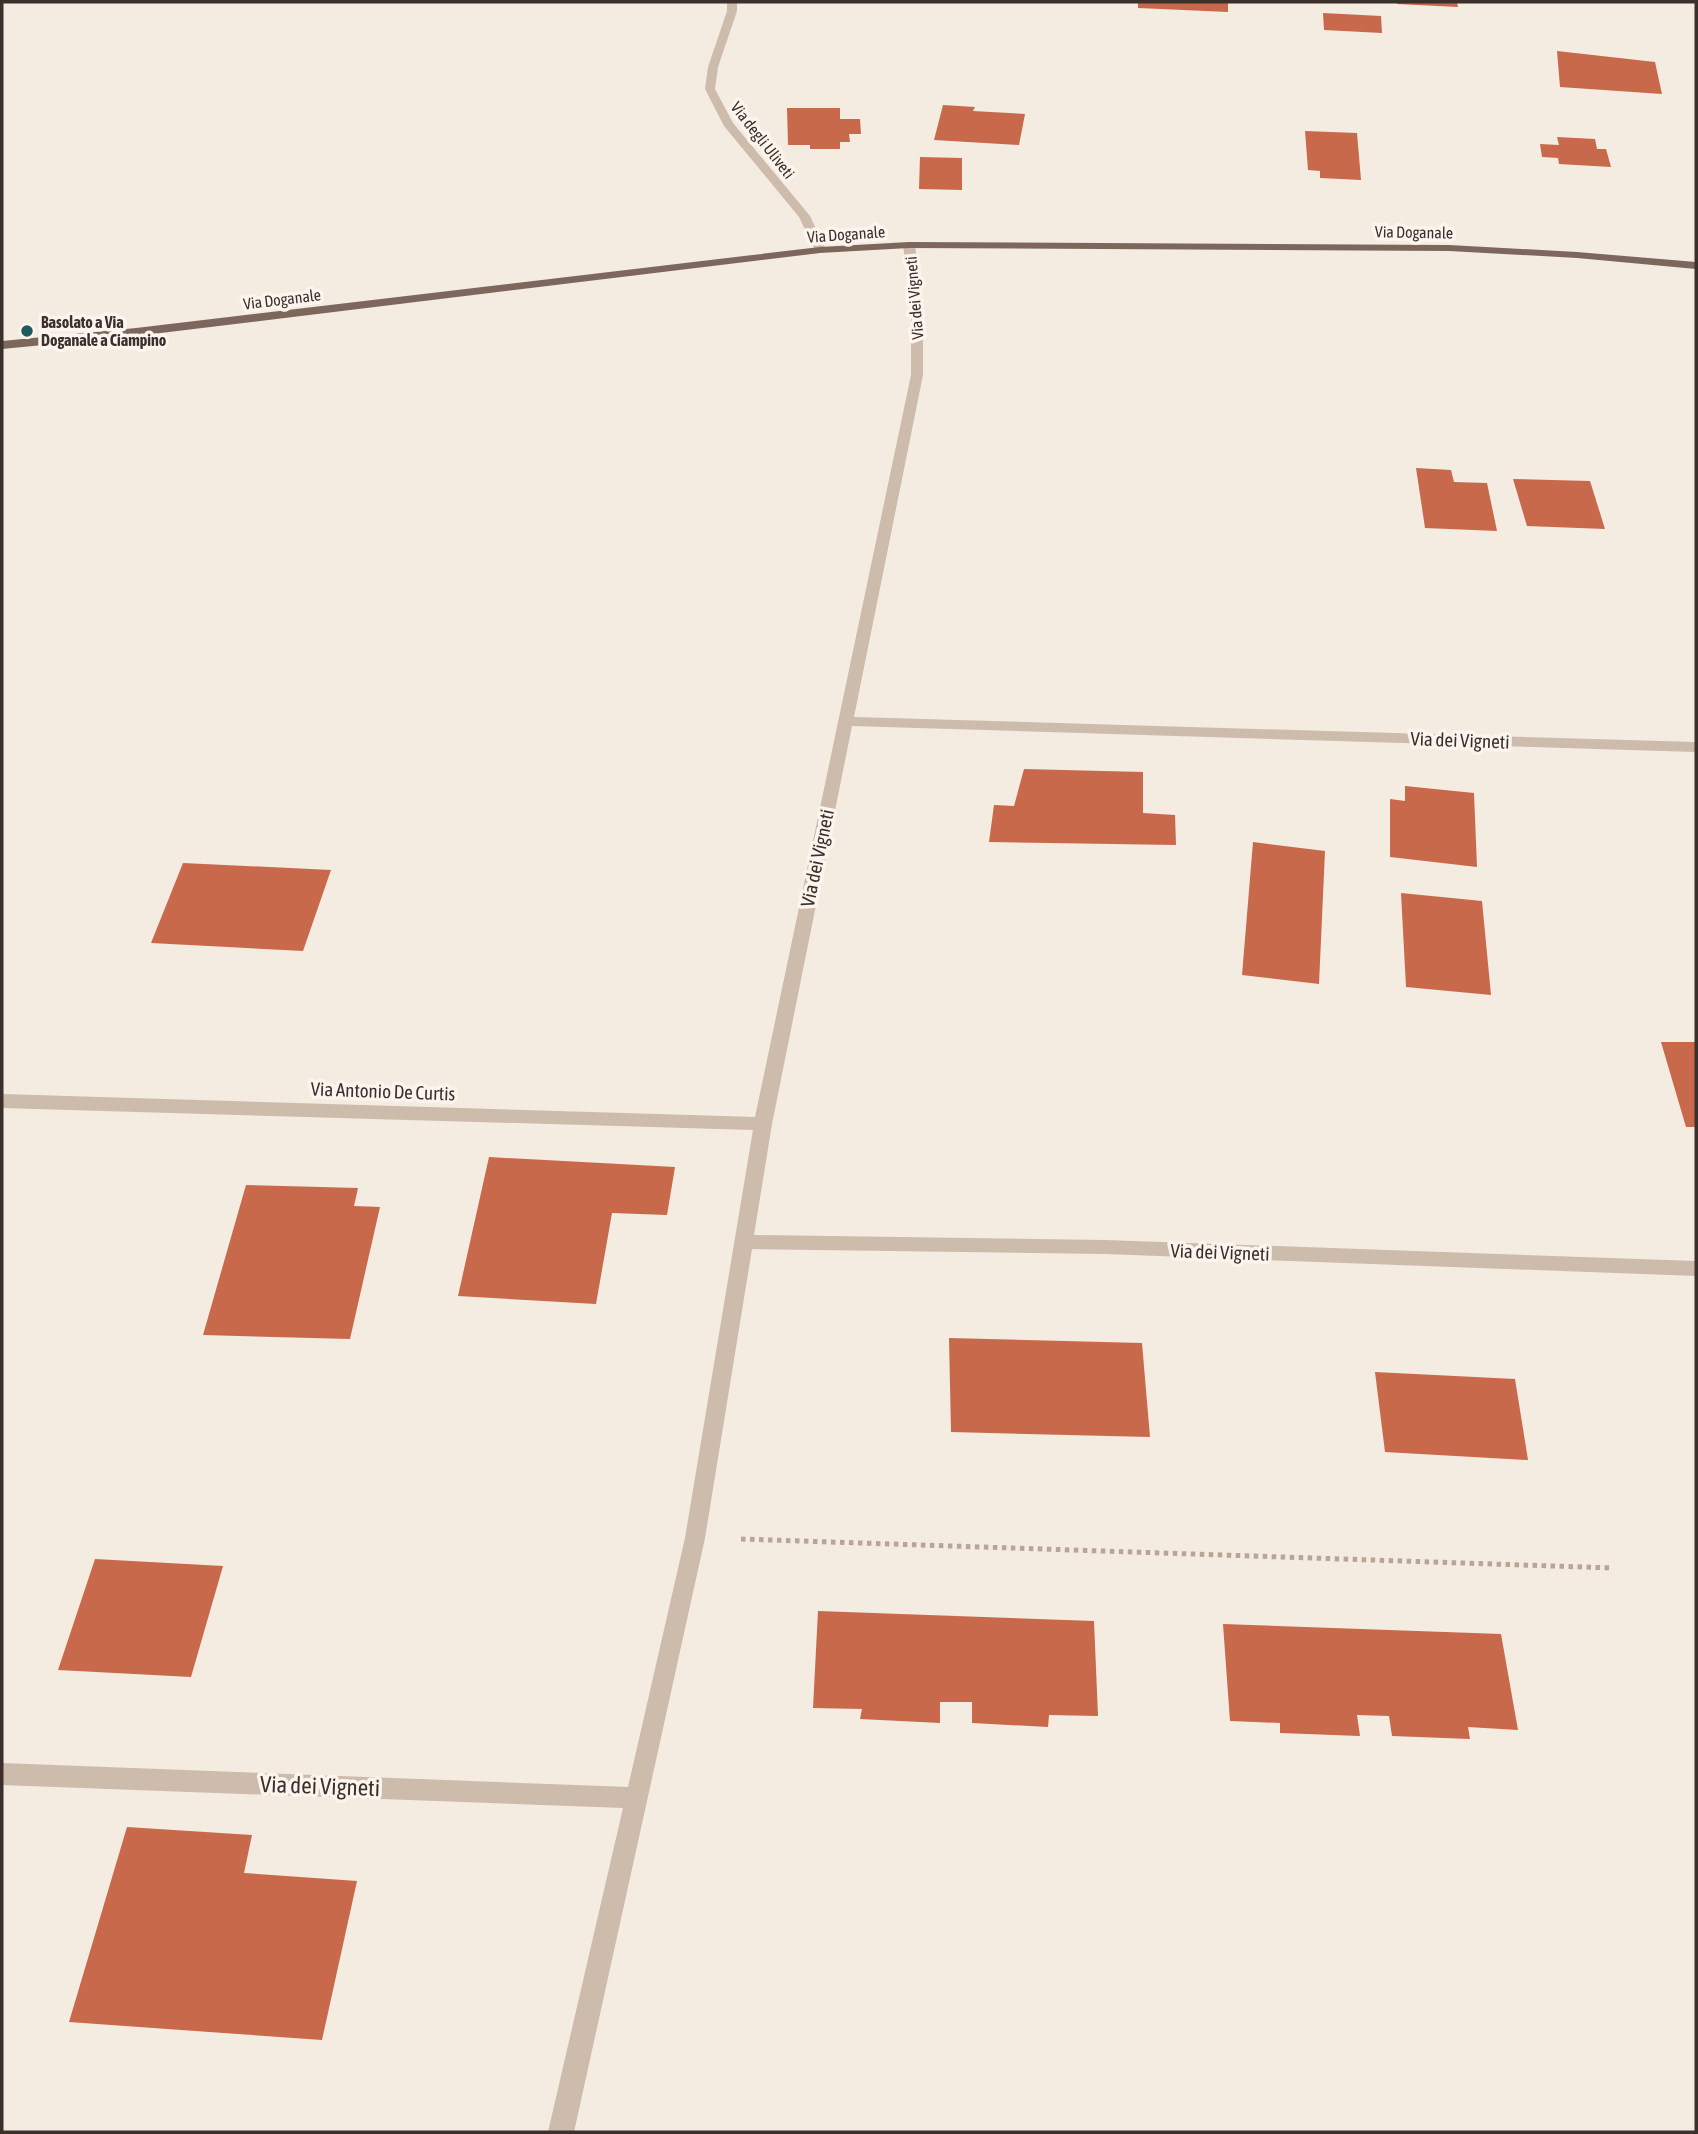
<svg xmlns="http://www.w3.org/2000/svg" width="1698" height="2134" font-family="'Asap Condensed',sans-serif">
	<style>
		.building { fill: #c8694b }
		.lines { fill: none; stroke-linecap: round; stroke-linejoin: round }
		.path { stroke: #b9a596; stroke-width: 5; stroke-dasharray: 4.5 4.5; stroke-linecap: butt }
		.minor { fill: #cdbbac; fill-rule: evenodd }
		.major { fill: #7d675c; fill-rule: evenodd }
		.poi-dot { fill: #1f5a5e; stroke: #fbf5ee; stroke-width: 2.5 }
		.labels { text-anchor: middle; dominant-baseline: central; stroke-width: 7; stroke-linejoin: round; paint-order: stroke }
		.far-street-label { font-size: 16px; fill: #3b302b; stroke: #fbf5ee }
		.far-poi-label { font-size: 16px; font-weight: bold; fill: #3b302b; stroke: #fbf5ee; text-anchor: start }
		.street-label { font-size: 19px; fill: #3b302b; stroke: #fbf5ee }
		.near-street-label { font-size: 23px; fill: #3b302b; stroke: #fbf5ee }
	</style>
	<rect width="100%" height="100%" fill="#f4ebe1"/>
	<path class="building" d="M 1138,2 L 1228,2 L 1228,12 L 1138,8 Z
		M 1397,2 L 1457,2 L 1458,7 L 1397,4 Z
		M 1323,13 L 1381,16 L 1382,33 L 1324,30 Z
		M 1557,51 L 1655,62 L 1662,94 L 1560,87 Z
		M 943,105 L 975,107 L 973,111 L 1025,114 L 1019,145 L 934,140 Z
		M 787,108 L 840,108 L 840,119 L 860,119 L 861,134 L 849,134 L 850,142 L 840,142 L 840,149 L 810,149 L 810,145 L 788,145 Z
		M 1305,131 L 1357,133 L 1361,180 L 1320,178 L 1320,171 L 1308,170 Z
		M 1557,137 L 1595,139 L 1597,149 L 1606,149 L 1611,167 L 1559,164 L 1558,158 L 1542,157 L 1540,144 L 1559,145 Z
		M 920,157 L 962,158 L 962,190 L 919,189 Z
		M 1416,468 L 1451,470 L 1454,482 L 1487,483 L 1497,531 L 1425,528 Z
		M 1513,479 L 1590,481 L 1605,529 L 1527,526 Z
		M 1024,769 L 1143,772 L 1143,813 L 1175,815 L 1176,845 L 989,842 L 994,805 L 1014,806 Z
		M 1405,786 L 1474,793 L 1477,867 L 1390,857 L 1390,799 L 1405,801 Z
		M 1253,842 L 1325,851 L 1319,984 L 1242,975 Z
		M 183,863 L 331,870 L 303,951 L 151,943 Z
		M 1401,893 L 1482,901 L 1491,995 L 1406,987 Z
		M 1661,1042 L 1696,1042 L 1696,1127 L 1686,1127 Z
		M 489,1157 L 675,1167 L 667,1215 L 612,1213 L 596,1304 L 458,1296 Z
		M 246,1185 L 358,1188 L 354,1206 L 380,1207 L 350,1339 L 203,1335 Z
		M 949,1338 L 1142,1343 L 1150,1437 L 951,1432 Z
		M 1375,1372 L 1515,1379 L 1528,1460 L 1385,1452 Z
		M 95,1559 L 223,1566 L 191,1677 L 58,1670 Z
		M 818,1611 L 1094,1621 L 1098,1716 L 1049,1715 L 1048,1727 L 972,1723 L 972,1702 L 940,1702 L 940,1723 L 860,1719 L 862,1709 L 813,1708 Z
		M 1223,1624 L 1501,1634 L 1518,1730 L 1468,1727 L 1470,1739 L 1392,1736 L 1389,1716 L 1357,1715 L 1360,1736 L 1280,1733 L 1280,1723 L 1230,1721 Z
		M 127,1827 L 252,1835 L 244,1873 L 357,1881 L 322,2040 L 69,2022 Z"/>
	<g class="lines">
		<path class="path" d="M 741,1539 L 1613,1568"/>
		<path class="minor" d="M 727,2 L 737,2 L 737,11 L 718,67 L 715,89 L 733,123 L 810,216 L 826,250 L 824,252 L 816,252 L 799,217 L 724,126 L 705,89 L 708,67 L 727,11 Z
			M 909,242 L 915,245 L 923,308 L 923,375 L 854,717 L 1696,742 L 1696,752 L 852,726 L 772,1124 L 754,1235 L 1105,1240 L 1696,1261 L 1696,1276 L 1105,1254 L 752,1249 L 705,1538 L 574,2132 L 548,2132 L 623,1808 L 2,1785 L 2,1763 L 628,1787 L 685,1538 L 753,1130 L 2,1108 L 2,1094 L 755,1117 L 911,375 L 911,308 L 903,245 Z"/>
		<path class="major" d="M 909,242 L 1449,245 L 1577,252 L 1696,262 L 1696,269 L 1577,258 L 1449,251 L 909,248 L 820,253 L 136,336 L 2,349 L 2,341 L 136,328 L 820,247 Z"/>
	</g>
	<circle class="poi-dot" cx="27" cy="331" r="7"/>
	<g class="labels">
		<g class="far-street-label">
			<text transform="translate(763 140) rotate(52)">Via degli Uliveti</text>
			<text transform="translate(1414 232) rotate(1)">Via Doganale</text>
			<text transform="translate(846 234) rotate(-4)">Via Doganale</text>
			<text transform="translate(914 298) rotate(-95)">Via dei Vigneti</text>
			<text transform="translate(282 299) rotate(-7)">Via Doganale</text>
		</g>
		<g class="far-poi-label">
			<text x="41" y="322">Basolato a Via<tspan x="41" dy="18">Doganale a Ciampino</tspan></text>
		</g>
		<g class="street-label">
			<text transform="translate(1460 740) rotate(2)">Via dei Vigneti</text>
			<text transform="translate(817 858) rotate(-78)">Via dei Vigneti</text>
			<text transform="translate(383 1091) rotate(2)">Via Antonio De Curtis</text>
			<text transform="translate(1220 1252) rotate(2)">Via dei Vigneti</text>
		</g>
		<g class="near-street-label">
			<text transform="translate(320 1786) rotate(2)">Via dei Vigneti</text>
		</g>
	</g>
	<rect width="1698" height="2134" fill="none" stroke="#3b302b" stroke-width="7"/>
</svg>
